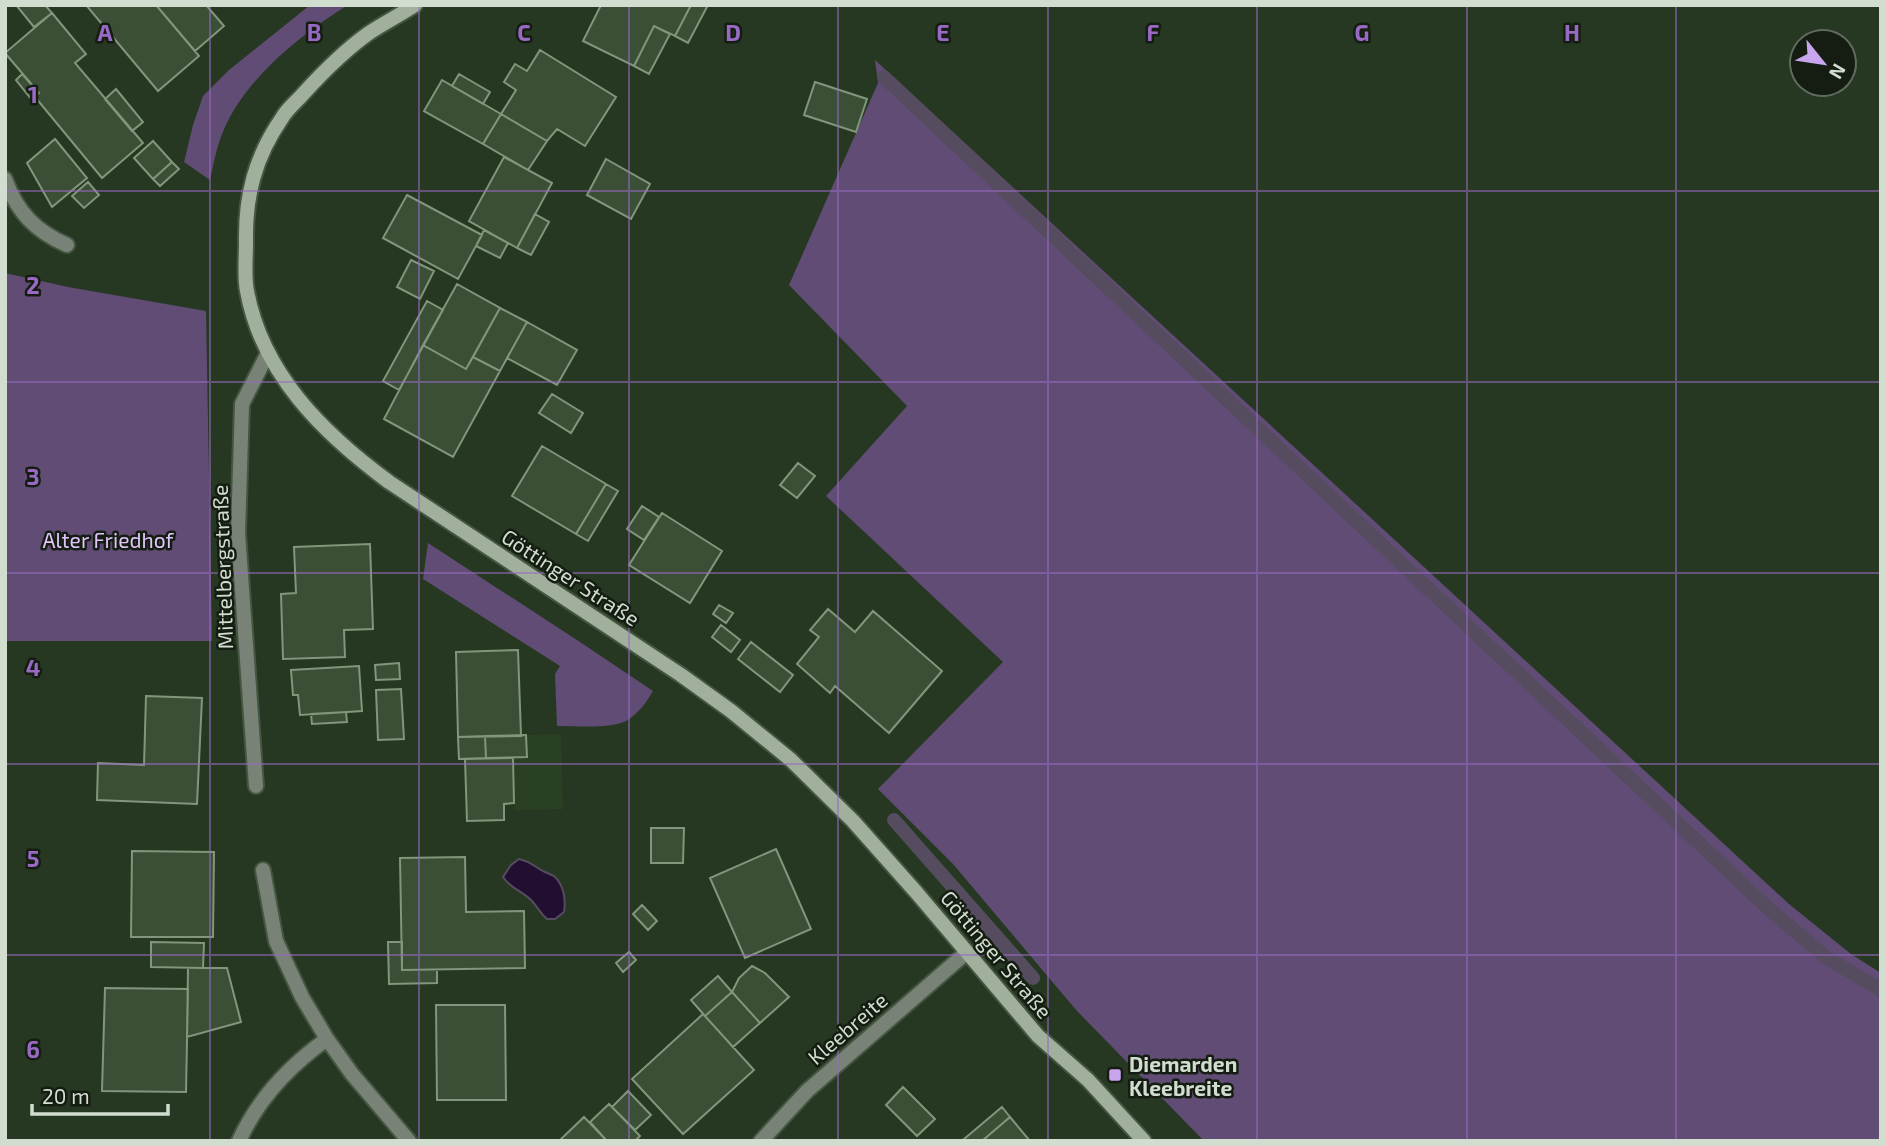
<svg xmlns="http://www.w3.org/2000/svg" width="1886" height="1146" font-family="'Exo 2',sans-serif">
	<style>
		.built { fill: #2a4023 }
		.green { fill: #604c74 }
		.water { fill: #210e31; stroke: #564c60; stroke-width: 2 }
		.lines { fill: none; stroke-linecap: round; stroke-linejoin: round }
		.stream { stroke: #564c60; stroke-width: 14 }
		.building { fill: #3b4e36; stroke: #81967b; stroke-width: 2 }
		.street-casing { stroke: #455640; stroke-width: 18 }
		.secondary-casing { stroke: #455640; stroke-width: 18 }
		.street { stroke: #798277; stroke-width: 14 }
		.secondary { stroke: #a1b09d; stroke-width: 14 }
		.grid { fill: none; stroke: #996ac4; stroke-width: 2; stroke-opacity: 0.55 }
		.poi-dot { fill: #c9a5ee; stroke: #151d12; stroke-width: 2.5 }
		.labels { text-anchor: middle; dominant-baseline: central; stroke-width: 5; stroke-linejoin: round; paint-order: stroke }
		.park-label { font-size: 21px; fill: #dfc5fb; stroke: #151d12 }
		.street-label { font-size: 21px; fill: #d1ddce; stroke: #151d12 }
		.poi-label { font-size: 21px; font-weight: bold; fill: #d1ddce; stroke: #151d12; text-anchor: start }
		.grid-label { font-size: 23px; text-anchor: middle; font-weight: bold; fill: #996ac4; stroke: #151d12; stroke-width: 5; stroke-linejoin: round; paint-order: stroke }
	</style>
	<rect width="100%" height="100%" fill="#263821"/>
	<path class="built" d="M 561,734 L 563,809 L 514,810 L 514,803 L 505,803 L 504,820 L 467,821 L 465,759 L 526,757 L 526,735 Z"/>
	<path class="green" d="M 310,5 L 348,5 C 303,33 247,77 225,127 C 217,144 214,162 210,180 L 184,162 L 193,125 L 203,96 L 229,70 Z
		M 875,60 L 1789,904 L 1851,954 L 1881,973 L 1881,1141 L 1204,1141 L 1077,1011 L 953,864 L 878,789 L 1003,662 L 826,496 L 907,406 L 789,285 L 878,83 Z
		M 5,273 L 68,287 L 206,311 L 212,641 L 5,641 Z
		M 428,543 L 580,642 L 653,691 C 646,703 638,714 626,721 C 610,729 576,726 557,726 L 555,674 L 560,666 L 423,579 Z"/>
	<path class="water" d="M 519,859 C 532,862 533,866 543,871 C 545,872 552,875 554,876 C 564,885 566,900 564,912 L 555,919 L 547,919 C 540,913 537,906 531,900 C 522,891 510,888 503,877 L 511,865 Z"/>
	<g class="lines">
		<path class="stream" d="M 884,77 L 1770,910 L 1827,958 L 1881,990
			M 894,820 L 1033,978"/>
	</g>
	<path class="building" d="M 16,5 L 45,5 L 52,13 L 34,27 Z
		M 86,5 L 156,5 L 199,56 L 158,91 Z
		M 156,5 L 206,5 L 224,26 L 195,51 Z
		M 601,5 L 691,5 L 675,36 L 654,26 L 634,66 L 583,41 Z
		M 691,5 L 708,5 L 688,43 L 675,36 Z
		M 52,13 L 86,54 L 75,63 L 143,143 L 102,178 L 35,97 L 39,93 L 5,53 Z
		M 654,26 L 670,34 L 649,74 L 634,66 Z
		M 540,50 L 616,97 L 585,146 L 557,129 L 547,141 L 501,114 L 516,90 L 504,82 L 515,64 L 527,71 Z
		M 22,74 L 39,93 L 32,100 L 16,80 Z
		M 459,74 L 490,92 L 483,104 L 452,86 Z
		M 442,80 L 501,114 L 483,144 L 424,111 Z
		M 815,82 L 867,99 L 856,132 L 804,115 Z
		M 116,89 L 143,122 L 132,131 L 105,99 Z
		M 501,114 L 547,141 L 528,170 L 483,144 Z
		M 55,139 L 87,178 L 52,207 L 27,163 Z
		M 153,141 L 172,162 L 153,179 L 134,158 Z
		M 504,157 L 552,183 L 517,248 L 469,221 Z
		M 606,159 L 650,184 L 631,219 L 587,195 Z
		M 172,162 L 179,169 L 160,186 L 153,179 Z
		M 88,182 L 99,195 L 84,208 L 72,196 Z
		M 407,195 L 482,235 L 458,279 L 383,238 Z
		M 535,214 L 549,222 L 531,255 L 517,248 Z
		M 484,230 L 508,243 L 500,258 L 476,246 Z
		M 411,260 L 434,271 L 420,299 L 397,287 Z
		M 457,284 L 500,308 L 466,369 L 423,345 Z
		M 427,301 L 443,310 L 399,390 L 383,381 Z
		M 500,308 L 527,322 L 500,371 L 473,357 Z
		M 527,322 L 577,350 L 557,385 L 507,358 Z
		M 423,345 L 466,369 L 473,357 L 500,371 L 453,457 L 384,419 Z
		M 552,394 L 583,413 L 571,433 L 539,413 Z
		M 542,446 L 606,484 L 576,534 L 512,496 Z
		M 798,463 L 815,476 L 797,498 L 780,485 Z
		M 606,484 L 618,491 L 588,541 L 576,534 Z
		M 642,506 L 659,517 L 644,540 L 627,529 Z
		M 662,513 L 722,551 L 690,603 L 629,565 Z
		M 370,544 L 373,629 L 344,630 L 345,657 L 283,659 L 281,594 L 296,593 L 294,547 Z
		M 719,605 L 733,613 L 726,623 L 713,614 Z
		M 828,609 L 855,632 L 873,611 L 942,671 L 889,733 L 835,686 L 830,693 L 797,664 L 819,637 L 810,630 Z
		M 721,625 L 740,640 L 731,652 L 712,637 Z
		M 751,642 L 793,675 L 780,692 L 738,659 Z
		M 518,650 L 521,736 L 458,737 L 456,652 Z
		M 399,663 L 400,679 L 376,680 L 375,665 Z
		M 359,666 L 362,711 L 300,715 L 298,695 L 293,695 L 291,670 Z
		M 401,689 L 404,739 L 378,740 L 376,690 Z
		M 146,696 L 202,698 L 197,804 L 97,800 L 98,763 L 144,765 Z
		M 346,712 L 347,722 L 312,724 L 311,714 Z
		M 526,735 L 527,757 L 486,758 L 485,736 Z
		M 485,736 L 486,758 L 459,759 L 458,737 Z
		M 513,758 L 514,803 L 504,804 L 504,820 L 467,821 L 465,759 Z
		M 651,828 L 684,828 L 683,863 L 651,863 Z
		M 776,849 L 811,929 L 745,958 L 710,878 Z
		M 132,851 L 214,852 L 213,937 L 131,937 Z
		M 465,857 L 466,912 L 524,911 L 525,968 L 402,970 L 400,858 Z
		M 642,905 L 657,921 L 648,930 L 633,914 Z
		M 151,942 L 204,943 L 203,968 L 151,967 Z
		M 388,942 L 402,942 L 402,970 L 437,970 L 437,983 L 389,984 Z
		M 629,952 L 636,960 L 623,972 L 616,963 Z
		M 752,966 L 765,973 L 789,997 L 760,1023 L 732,992 L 739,978 Z
		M 188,968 L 227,968 L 241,1022 L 187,1037 Z
		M 718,976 L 732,992 L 705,1016 L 691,1000 Z
		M 105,988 L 188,989 L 186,1092 L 102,1091 Z
		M 732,992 L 760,1023 L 733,1047 L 705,1016 Z
		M 436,1005 L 505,1005 L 506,1100 L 437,1100 Z
		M 703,1014 L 754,1070 L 683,1134 L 632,1079 Z
		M 903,1087 L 935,1119 L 917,1136 L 886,1105 Z
		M 628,1091 L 651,1115 L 635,1130 L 612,1107 Z
		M 609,1104 L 640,1136 L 635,1141 L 607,1141 L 590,1122 Z
		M 1002,1107 L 1010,1117 L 982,1141 L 966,1141 L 964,1139 Z
		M 584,1117 L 607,1141 L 559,1141 Z
		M 1010,1117 L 1030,1141 L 982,1141 Z"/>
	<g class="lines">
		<g class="street-casing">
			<path id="street" d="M 5,179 C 17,212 35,231 67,245
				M 256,786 L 238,533 L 242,404 L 268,353
				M 263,870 L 276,941 L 302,997 L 327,1039 L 352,1074 L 409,1141
				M 239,1141 C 258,1099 289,1066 327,1039
				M 761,1141 L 807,1091 L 967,952"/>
		</g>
		<g class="secondary-casing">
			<path id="secondary" d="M 415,5 C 400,15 384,23 369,33 C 345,50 323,72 303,94 C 296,102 287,109 282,118 C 255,157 245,196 246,243 C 246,258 244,276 247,291 C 262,374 324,434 389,482 L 681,675 L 731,711 L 791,760 L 853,821 L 916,892 L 1038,1036 L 1088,1080 L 1144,1141"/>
		</g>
		<use href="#street" class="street"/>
		<use href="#secondary" class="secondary"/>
	</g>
	<path class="grid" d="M 210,5 L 210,1141M 419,5 L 419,1141M 629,5 L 629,1141M 838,5 L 838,1141M 1048,5 L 1048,1141M 1257,5 L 1257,1141M 1467,5 L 1467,1141M 1676,5 L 1676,1141M 5,191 L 1881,191M 5,382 L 1881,382M 5,573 L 1881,573M 5,764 L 1881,764M 5,955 L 1881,955"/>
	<rect class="poi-dot" x="1108" y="1068" width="14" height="14" rx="3.5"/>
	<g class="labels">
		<g class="park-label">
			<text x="108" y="539">Alter Friedhof</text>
		</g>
		<g class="street-label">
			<text transform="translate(222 567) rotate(-92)">Mittelbergstraße</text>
			<text transform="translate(571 577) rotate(33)">Göttinger Straße</text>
			<text transform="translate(997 954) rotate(50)">Göttinger Straße</text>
			<text transform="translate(847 1028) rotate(-41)">Kleebreite</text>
		</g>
		<g class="poi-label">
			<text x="1129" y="1063">Diemarden<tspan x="1129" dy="24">Kleebreite</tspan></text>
		</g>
	</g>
	<g class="grid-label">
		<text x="105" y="41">A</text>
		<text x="314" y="41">B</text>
		<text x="524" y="41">C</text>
		<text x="733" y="41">D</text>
		<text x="943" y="41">E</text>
		<text x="1153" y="41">F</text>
		<text x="1362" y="41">G</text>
		<text x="1572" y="41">H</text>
		<text x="33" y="103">1</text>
		<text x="33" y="294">2</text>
		<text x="33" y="485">3</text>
		<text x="33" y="676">4</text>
		<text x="33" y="867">5</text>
		<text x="33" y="1058">6</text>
	</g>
	<rect width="1886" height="1146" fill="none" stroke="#d1ddce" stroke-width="14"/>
	<g transform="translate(1823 63) rotate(120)"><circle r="33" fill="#151d12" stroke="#606a5d" stroke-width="2"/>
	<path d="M0-5L12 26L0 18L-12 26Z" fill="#c9a5ee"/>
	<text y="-10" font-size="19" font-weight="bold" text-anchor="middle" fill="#d1ddce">N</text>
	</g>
	<path d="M32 1104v10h136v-10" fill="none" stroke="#d1ddce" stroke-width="3.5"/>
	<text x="42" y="1104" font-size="21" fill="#d1ddce" stroke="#151d12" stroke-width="5" paint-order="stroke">20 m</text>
</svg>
